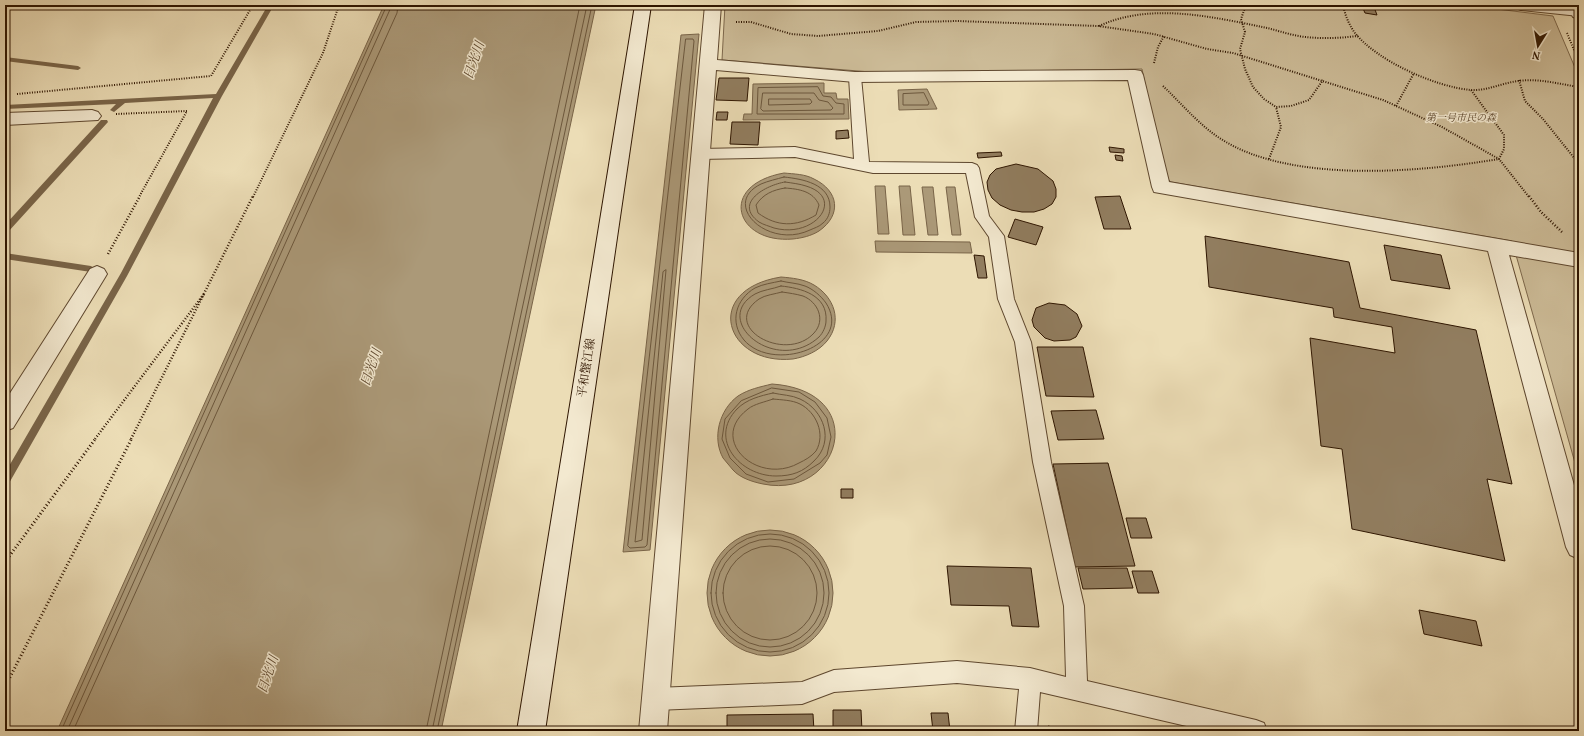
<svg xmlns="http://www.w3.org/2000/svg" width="1584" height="736" font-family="Vollkorn,'Noto Serif JP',serif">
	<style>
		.green { fill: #ccbb97; stroke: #7d684c }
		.water { fill: #ab9978; stroke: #796448 }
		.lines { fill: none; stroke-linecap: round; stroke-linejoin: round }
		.shore { stroke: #6c573c; stroke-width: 1 }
		.stream { fill: #796448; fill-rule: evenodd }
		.building { fill: #917d5f; stroke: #2e1500 }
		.service-casing { stroke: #5e472e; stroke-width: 2 }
		.minor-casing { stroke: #5e472e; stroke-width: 2 }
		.tertiary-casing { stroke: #5e472e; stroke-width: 2 }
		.secondary-casing { stroke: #2e1500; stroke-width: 2 }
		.path-far2 { stroke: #2e1500; stroke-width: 2; stroke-dasharray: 1 1.5; stroke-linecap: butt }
		.path-far1 { stroke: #2e1500; stroke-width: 2.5; stroke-dasharray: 1 2; stroke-linecap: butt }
		.path { stroke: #2e1500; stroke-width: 3; stroke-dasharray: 1 2.5; stroke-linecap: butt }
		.service { fill: #f3e9d0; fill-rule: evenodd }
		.minor { fill: #f3e9d0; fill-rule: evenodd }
		.tertiary { fill: #f3e9d0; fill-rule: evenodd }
		.secondary { fill: #f3e9d0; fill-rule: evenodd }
		.labels { text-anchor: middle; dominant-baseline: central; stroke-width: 3; stroke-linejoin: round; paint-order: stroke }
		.far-park-label { font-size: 10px; font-style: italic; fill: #5d472d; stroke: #f3e9d0 }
		.street-label { font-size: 12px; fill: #2e1500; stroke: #f3e9d0 }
		.water-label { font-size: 13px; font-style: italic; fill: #604a30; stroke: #f3e9d0 }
	</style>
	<rect width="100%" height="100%" fill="#ecddb6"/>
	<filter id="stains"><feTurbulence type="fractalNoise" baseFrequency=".005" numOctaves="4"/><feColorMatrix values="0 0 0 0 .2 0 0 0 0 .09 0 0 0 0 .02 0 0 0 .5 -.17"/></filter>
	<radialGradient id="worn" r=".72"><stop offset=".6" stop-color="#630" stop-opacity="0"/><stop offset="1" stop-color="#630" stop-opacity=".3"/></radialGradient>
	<path class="green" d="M 725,5 L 1465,5 L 1553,16 L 1579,77 L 1579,477 L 1512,241 L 1171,182 L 1164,175 L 1142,69 L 883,73 L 722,60 Z"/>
	<path class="water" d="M 384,5 L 596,5 L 441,731 L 57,731 Z
		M 699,34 L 650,550 L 623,552 L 681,35 Z
		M 824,83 L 824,93 L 836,93 L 837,99 L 848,99 L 849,119 L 743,120 L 744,114 L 752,114 L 753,84 Z
		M 927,89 L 937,109 L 899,110 L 898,90 Z
		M 784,173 C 794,174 805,174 814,179 C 839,191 842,215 819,231 C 811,236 802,238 793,239 C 735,244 717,185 784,173 Z
		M 875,186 L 885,186 L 889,234 L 878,234 Z
		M 899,186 L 910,186 L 915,235 L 903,235 Z
		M 922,187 L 933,187 L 938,235 L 928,235 Z
		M 946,187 L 955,187 L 961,235 L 952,235 Z
		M 875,241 L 970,242 L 972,253 L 876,252 Z
		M 781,277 C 792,278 804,279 814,285 C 834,297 843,321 827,341 C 819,351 805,357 793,359 C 725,366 701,290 781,277 Z
		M 772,384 C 872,391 841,500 763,484 C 753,482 740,478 733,470 C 730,466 726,462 723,458 C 712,438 719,410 738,396 C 749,389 760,387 772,384 Z
		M707 593a63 63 0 1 1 126 0a63 63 0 1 1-126 0Z"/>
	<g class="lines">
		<path class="shore" d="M 686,39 L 693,39 L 694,41 L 647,545 L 645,547 L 630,548 L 628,546 Z
			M 818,87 L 823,96 L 831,97 L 836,103 L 844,104 L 844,114 L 757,114 L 758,88 Z
			M 763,93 L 814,93 L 819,100 L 828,102 L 833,108 L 831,110 L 763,111 L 761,109 Z
			M 924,93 L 929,103 L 928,105 L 903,105 L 903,94 Z
			M 769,99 L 810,99 L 812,102 L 810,104 L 769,105 Z
			M 784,177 C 803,179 830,184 830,207 C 830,213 828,219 823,223 C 819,227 814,228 810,230 C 768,250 720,204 761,184 C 768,181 777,179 784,177 Z
			M 785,182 C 792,183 800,184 806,186 C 846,198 815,239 774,228 C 769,226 764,225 759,222 C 733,203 766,185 785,182 Z
			M 785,188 C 799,189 813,191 819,205 L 816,215 C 796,227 777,227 758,213 L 756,205 C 763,194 773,190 785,188 Z
			M 666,270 L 642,540 L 635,542 L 663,272 Z
			M 781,281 C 789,283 797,283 805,286 C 813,289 821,296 826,303 C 854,347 772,373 744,340 C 729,322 736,299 755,288 C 763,284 772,283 781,281 Z
			M 781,286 C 801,288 828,295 826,321 C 826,326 823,333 819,337 C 776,376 710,320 755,294 C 762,290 773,289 781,286 Z
			M 782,292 C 789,293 796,294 803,296 C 818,302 826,320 814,333 C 786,364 719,327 759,299 C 765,295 775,294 782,292 Z
			M 772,388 L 799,392 L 815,402 L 827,418 L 831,437 L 827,455 L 820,463 L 794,479 L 768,482 L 746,474 L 730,458 L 722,439 L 725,419 L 741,401 Z
			M 773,393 C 781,395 792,395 800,399 C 824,410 835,441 814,461 C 803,472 792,476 776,476 C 740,476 708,439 737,409 C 747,399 760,396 773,393 Z
			M 773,399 C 782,400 792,400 800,404 C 816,412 826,434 816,451 C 811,457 805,460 799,463 C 758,486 707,440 748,409 C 754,404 765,402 773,399 Z
			M711 593a59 59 0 1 1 118 0a59 59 0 1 1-118 0Z
			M716 593a54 54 0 1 1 108 0a54 54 0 1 1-108 0Z
			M723 593a47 47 0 1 1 94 0a47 47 0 1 1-94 0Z
			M 61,731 L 387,5
			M 67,731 L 392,5
			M 73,731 L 397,13 L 398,5
			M 426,731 L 580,5
			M 432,731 L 587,5
			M 437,731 L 592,5"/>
		<path class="stream" d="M 268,5 L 274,5 L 222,96 L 127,276 L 8,485 L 5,486 L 5,473 L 121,273 L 213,98 L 125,103 L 114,112 L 110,110 L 116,104 L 5,109 L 5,105 L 216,94 Z
			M 5,57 L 78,66 L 81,68 L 78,70 L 5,61 Z
			M 101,120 L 107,120 L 108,122 L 8,232 L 5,233 L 5,225 Z
			M 5,253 L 91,266 L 95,269 L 91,272 L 5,259 Z"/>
	</g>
	<path class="building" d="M 1362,6 L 1374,7 L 1377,15 L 1365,13 Z
		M 719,78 L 749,78 L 747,101 L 716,100 Z
		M 717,112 L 728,112 L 727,120 L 716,120 Z
		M 732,122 L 760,122 L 758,145 L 730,144 Z
		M 848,130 L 849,138 L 836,139 L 836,131 Z
		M 1109,147 L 1124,149 L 1124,153 L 1110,152 Z
		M 1001,152 L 1002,156 L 978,158 L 977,153 Z
		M 1115,155 L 1122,156 L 1123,161 L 1116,160 Z
		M 1016,164 L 1038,169 L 1053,181 L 1056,189 L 1056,197 L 1052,204 L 1044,209 L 1034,212 L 1022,212 L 1011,210 L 1000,205 L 992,198 L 988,190 L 987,182 L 990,175 L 996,169 Z
		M 1120,196 L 1131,229 L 1104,229 L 1095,197 Z
		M 1015,219 L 1043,227 L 1036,245 L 1008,237 Z
		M 1205,236 L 1349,262 L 1360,308 L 1476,330 L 1512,484 L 1487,479 L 1505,561 L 1352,529 L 1342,449 L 1321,446 L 1310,338 L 1395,353 L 1392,327 L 1334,317 L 1333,308 L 1209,287 Z
		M 1384,245 L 1441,255 L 1450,289 L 1391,280 Z
		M 974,255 L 984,256 L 987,278 L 978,278 Z
		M 1049,303 L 1065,305 L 1077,314 L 1082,326 L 1076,337 L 1070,340 L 1054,341 L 1045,338 L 1034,327 L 1032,320 L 1036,308 Z
		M 1037,347 L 1083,347 L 1094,397 L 1046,396 Z
		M 1096,410 L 1104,439 L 1058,440 L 1051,411 Z
		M 1108,463 L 1135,566 L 1075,567 L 1053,464 Z
		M 841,489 L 853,489 L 853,498 L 841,498 Z
		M 1126,518 L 1146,518 L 1152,538 L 1131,538 Z
		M 947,566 L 1031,568 L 1039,627 L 1012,626 L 1009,606 L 951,605 Z
		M 1078,568 L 1127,568 L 1133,588 L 1083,589 Z
		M 1132,571 L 1152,571 L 1159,593 L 1138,593 Z
		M 1419,610 L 1476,621 L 1482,646 L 1424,634 Z
		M 833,710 L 861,710 L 862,731 L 833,731 Z
		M 931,713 L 948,713 L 950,731 L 933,731 Z
		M 813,714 L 814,731 L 727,731 L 727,715 Z
		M 1048,726 L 1071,731 L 1048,731 Z"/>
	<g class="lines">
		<g class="service-casing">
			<path id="service" d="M 855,73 L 860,74 L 861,77 L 869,162 L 972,163 L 977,165 L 979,168 L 989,216 L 1004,236 L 1014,299 L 1031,342 L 1051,462 L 1084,606 L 1087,681 L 1256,720 L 1264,723 L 1267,731 L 1208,731 L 1040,692 L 1037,731 L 1015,731 L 1019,689 L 957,683 L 834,692 L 802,704 L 656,710 L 648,707 L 645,699 L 648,691 L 656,688 L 802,682 L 834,670 L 957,661 L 1030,668 L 1066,677 L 1064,606 L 1033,462 L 1015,342 L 998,299 L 989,237 L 975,217 L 966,173 L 873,173 L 795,157 L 700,159 L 695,157 L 693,154 L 695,151 L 700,149 L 795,147 L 854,159 L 849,77 L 850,74 Z"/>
		</g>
		<g class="minor-casing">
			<path id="minor" d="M 705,5 L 721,5 L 717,60 L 855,72 L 1135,70 L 1141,71 L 1143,75 L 1169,182 L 1579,253 L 1579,267 L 1509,255 L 1579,503 L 1579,559 L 1570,555 L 1566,547 L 1488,251 L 1154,192 L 1152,187 L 1128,80 L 855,82 L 716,70 L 667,731 L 639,731 Z
				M 1513,5 L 1559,5 L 1578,7 L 1579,16 L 1521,10 L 1516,8 Z
				M 92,110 L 98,112 L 101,116 L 98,120 L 5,125 L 5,113 Z
				M 97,266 L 104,269 L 107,274 L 104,279 L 13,428 L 5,431 L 5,401 L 90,269 Z"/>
		</g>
		<g class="tertiary-casing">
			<path id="tertiary" d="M 1567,5 L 1579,5 L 1579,19 L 1573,17 Z"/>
		</g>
		<g class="secondary-casing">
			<path id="secondary" d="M 635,5 L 651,5 L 545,731 L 517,731 Z"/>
		</g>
		<path class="path-far2" d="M 1246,5 L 1241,19 L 1245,32 L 1240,49 L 1245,69 L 1253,87 L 1264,99 L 1276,107 L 1291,106 L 1309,100 L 1323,80
			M 1343,5 C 1345,15 1349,25 1355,33 C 1377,61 1436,87 1471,90 C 1487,91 1502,83 1518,81 C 1538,78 1559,84 1579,87
			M 736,22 L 751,22 L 791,34 L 818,36 L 878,31 L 916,22 L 957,21 L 1098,26 L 1154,34 L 1207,49 L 1233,53 L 1383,100 L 1442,127 L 1499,159 L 1529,197
			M 1099,26 C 1151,2 1213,17 1267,28 C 1280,31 1293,36 1306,37 C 1323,39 1341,38 1358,36
			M 1567,33 L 1579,62
			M 1154,63 L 1158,47 L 1164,36
			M 1519,80 L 1525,101 L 1543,119 L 1579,164
			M 1163,86 C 1182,104 1199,125 1221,139 C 1291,184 1421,172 1499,159 L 1504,149 L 1504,135 L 1471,90
			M 17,94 L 211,76 L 253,5
			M 1396,106 L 1414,73
			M 116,114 L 187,111 L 139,197
			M 1269,159 L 1281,127 L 1276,107
			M 253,197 L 323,53 L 339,5"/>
		<path class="path-far1" d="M 1529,196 L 1541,212 L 1562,232
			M 108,254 L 140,196
			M 95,439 L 204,294
			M 131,439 L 253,196"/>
		<path class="path" d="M 5,562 L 96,438
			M 5,687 L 132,438"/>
		<use href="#service" class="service"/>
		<use href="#minor" class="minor"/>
		<use href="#tertiary" class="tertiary"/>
		<use href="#secondary" class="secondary"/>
	</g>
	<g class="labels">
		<g class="far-park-label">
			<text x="1461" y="118">第一号市民の森</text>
		</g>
		<g class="street-label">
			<text transform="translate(587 368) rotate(-81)">平和蟹江線</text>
		</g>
		<g class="water-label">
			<text transform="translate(475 61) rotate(-71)">日光川</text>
			<text transform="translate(372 368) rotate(-71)">日光川</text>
			<text transform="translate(269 675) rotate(-71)">日光川</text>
		</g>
	</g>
	<rect width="1584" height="736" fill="none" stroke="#ecddb6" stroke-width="20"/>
	<rect x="6" y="6" width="1572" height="724" fill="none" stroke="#2e1500" stroke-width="2"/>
	<rect x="10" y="10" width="1564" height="716" fill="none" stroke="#2e1500"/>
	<g transform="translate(1538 46) rotate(191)" stroke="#f3e9d0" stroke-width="3" paint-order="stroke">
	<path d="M0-3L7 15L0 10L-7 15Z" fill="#2e1500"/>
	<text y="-6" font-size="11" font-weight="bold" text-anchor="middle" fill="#2e1500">N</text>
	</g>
	<rect width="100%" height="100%" filter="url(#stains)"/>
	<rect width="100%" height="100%" fill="url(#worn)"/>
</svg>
